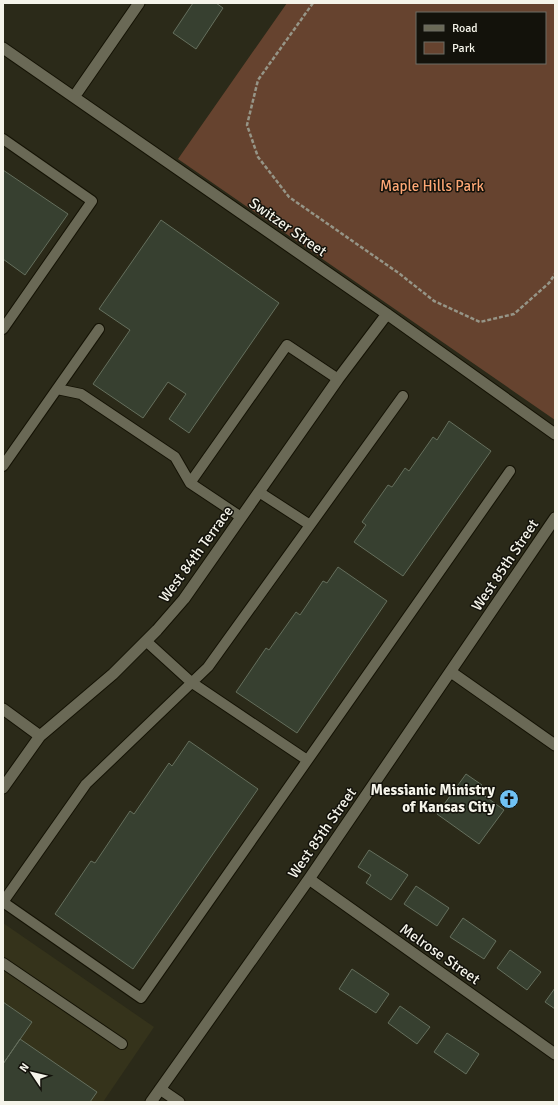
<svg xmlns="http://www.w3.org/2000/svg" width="558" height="1105" font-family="Signika,sans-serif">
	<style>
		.built { fill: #35331b }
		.green { fill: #66432f; fill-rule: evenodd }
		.building { fill: #374030; stroke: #656f5d }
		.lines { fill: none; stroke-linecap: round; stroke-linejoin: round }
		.service-casing { stroke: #141204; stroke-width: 12 }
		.minor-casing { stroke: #141204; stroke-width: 13 }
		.path { stroke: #969587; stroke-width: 2.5; stroke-dasharray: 4 2; stroke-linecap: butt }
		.service { stroke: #6a6956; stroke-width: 10 }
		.minor { stroke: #6a6956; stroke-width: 11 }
		.labels { text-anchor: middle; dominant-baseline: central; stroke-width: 3; stroke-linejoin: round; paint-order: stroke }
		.park-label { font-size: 15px; fill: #fea775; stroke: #13120b }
		.street-label { font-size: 15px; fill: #f5f4ea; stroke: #13120b }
		.poi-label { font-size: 15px; font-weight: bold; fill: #f5f4ea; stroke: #13120b; text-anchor: end }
	</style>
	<rect width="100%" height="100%" fill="#2b2a19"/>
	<path class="built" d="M 3,923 L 154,1027 L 103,1102 L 3,1102 Z"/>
	<path class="green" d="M 287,3 L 555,3 L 555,420 L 178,159 ZM 417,13 L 545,13 L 545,63 L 417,63 Z"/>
	<path class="building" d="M 193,3 L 216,3 L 223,8 L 196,49 L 173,33 Z
		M 3,170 L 68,214 L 25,275 L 3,259 Z
		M 161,220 L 279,303 L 189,433 L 169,419 L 186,394 L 168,382 L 143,418 L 93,384 L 130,330 L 99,309 Z
		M 449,421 L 491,451 L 403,576 L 354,542 L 366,525 L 362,522 L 388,485 L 392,487 L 405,468 L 409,471 L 433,437 L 437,440 Z
		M 338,567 L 387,601 L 297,733 L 236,692 L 266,648 L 269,650 L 296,612 L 300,615 L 323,581 L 327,583 Z
		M 189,741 L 258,789 L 133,969 L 55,914 L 91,861 L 95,863 L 130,811 L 134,814 L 169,763 L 172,766 Z
		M 466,774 L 482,785 L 478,791 L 504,810 L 479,844 L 437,814 Z
		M 369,850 L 408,875 L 391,900 L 366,883 L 371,875 L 358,867 Z
		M 416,886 L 449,908 L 437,926 L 404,904 Z
		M 463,918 L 496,941 L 484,959 L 450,937 Z
		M 510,950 L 541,972 L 527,990 L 497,968 Z
		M 352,969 L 389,994 L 376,1013 L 339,989 Z
		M 555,988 L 555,1009 L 545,1002 Z
		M 3,1002 L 32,1022 L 3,1064 Z
		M 400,1006 L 430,1027 L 417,1044 L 388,1023 Z
		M 447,1033 L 479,1054 L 466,1074 L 434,1052 Z
		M 20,1039 L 97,1092 L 90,1102 L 3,1102 L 3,1064 Z"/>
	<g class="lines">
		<g class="service-casing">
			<path id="service" d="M 3,139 L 92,201 L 3,329
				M 57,389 L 81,394 L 175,457 L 190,483 L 241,517
				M 3,466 L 99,329
				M 190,483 L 287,345 L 338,379
				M 259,492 L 310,525
				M 146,641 L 191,682 L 307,760
				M 3,902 L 141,998 L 510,471
				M 3,902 L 86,784 L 208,667 L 403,396
				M 3,963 L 122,1044"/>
		</g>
		<g class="minor-casing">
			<path id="minor" d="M 3,48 L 387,314 L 555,434
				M 74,97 L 139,3
				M 451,672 L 555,745
				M 3,709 L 40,736
				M 3,788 L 40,736 L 113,674 L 157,630 L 184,599 L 338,379 L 387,314
				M 309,879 L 555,1054
				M 160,1089 L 179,1102
				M 151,1102 L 309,879 L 555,518"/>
		</g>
		<path class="path" d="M 313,3 L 258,80 L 247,125 L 258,157 L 289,197 L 400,274 L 434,301 L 480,322 L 514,314 L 549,283 L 555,274"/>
		<use href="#service" class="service"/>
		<use href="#minor" class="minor"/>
	</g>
	<defs>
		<g id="church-disc" transform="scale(1)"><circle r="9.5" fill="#70c2f4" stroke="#13120b"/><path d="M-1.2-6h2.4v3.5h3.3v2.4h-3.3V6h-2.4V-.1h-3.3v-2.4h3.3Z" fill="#111"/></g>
	</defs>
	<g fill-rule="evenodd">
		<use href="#church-disc" x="509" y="799"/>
	</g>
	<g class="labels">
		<g class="park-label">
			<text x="432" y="186">Maple Hills Park</text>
		</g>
		<g class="street-label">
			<text transform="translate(288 227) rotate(35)">Switzer Street</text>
			<text transform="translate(196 554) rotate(-54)">West 84th Terrace</text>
			<text transform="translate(505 565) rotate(-56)">West 85th Street</text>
			<text transform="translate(322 833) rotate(-55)">West 85th Street</text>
			<text transform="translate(440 954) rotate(35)">Melrose Street</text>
		</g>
		<g class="poi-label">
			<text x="495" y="790">Messianic Ministry<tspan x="495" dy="17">of Kansas City</tspan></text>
		</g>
	</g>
	<rect width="558" height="1105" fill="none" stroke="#f5f4ea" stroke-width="8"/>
	<rect x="416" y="12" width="130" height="52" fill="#13120b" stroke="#6d6c64"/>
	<rect x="424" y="25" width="20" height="6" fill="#6a6956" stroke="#6d6c64"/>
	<text x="452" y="32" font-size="12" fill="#f5f4ea">Road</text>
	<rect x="424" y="42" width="20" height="12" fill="#66432f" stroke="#6d6c64"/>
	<text x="452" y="52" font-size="12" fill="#f5f4ea">Park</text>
	<g transform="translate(32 1073) rotate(305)" stroke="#13120b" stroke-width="3" paint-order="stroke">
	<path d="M0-3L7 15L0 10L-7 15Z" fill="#f5f4ea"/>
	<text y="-6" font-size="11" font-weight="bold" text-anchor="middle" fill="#f5f4ea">N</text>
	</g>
</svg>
